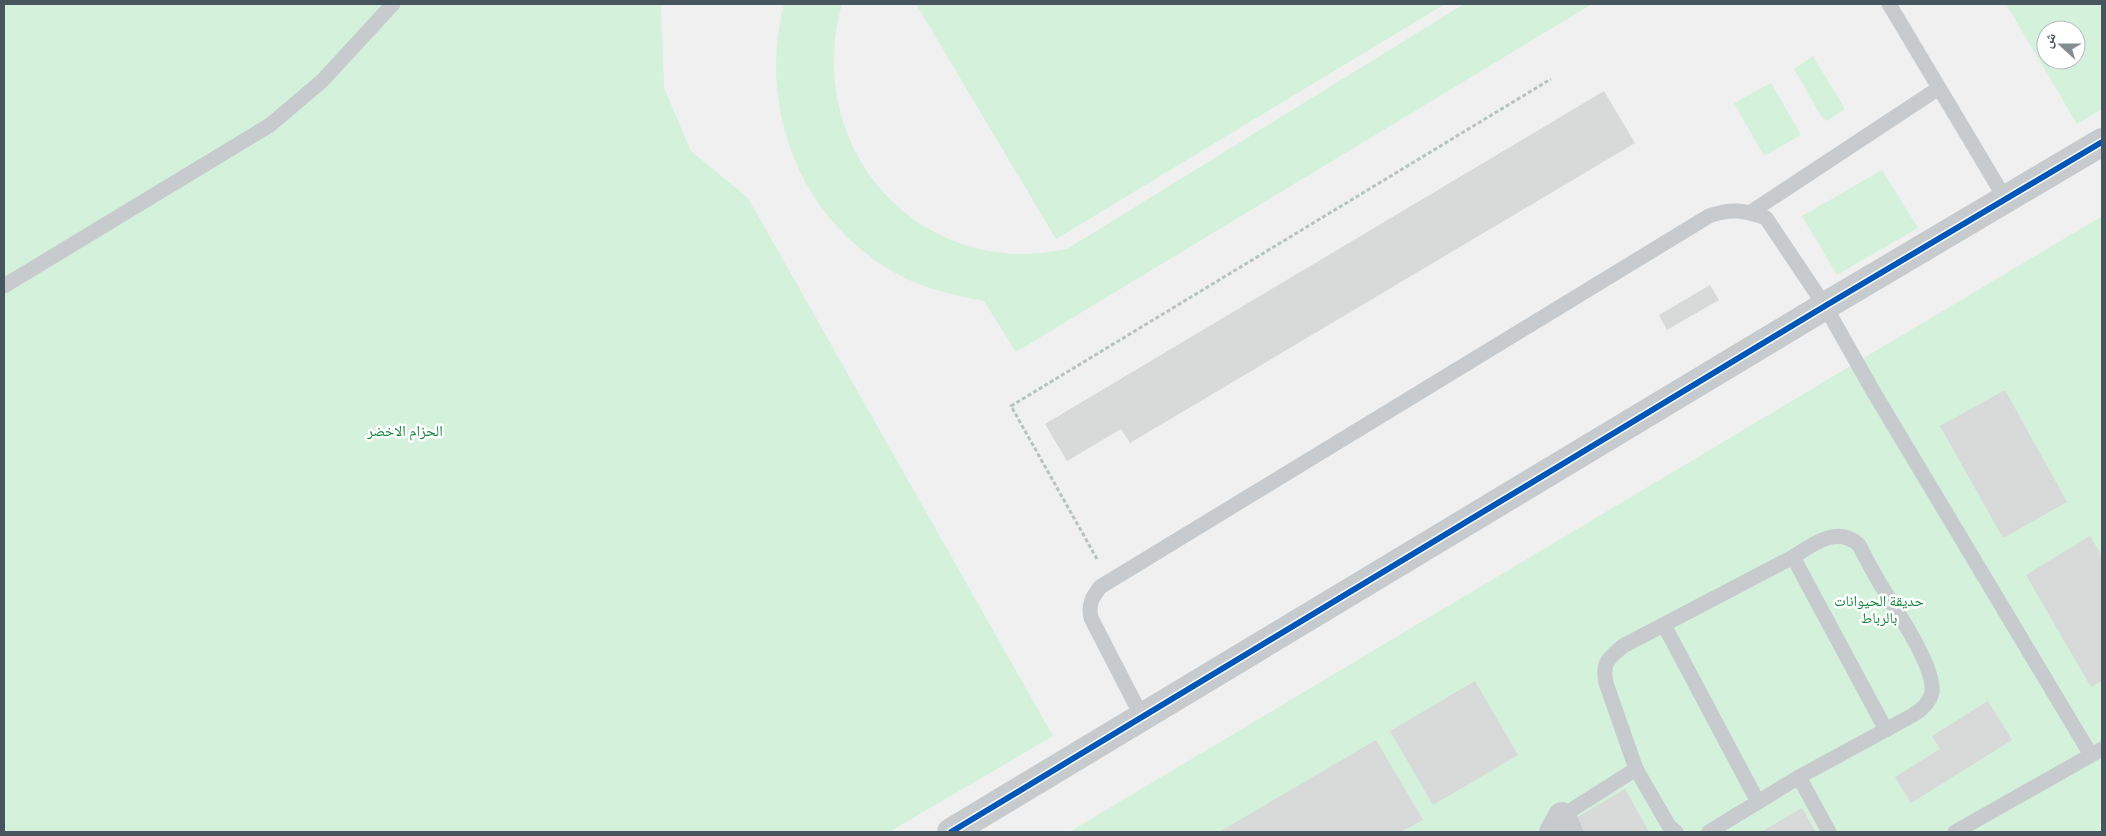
<svg xmlns="http://www.w3.org/2000/svg" width="2106" height="836" font-family="Cabin,'Noto Naskh Arabic',sans-serif">
	<style>
		.green { fill: #d4f1db; fill-rule: evenodd }
		.building { fill: #d8d9d9 }
		.lines { fill: none; stroke-linecap: round; stroke-linejoin: round }
		.path { stroke: #b6c4be; stroke-width: 3; stroke-dasharray: 4 2.5; stroke-linecap: butt }
		.service { stroke: #c8cbcd; stroke-width: 15 }
		.minor { stroke: #c8cbcd; stroke-width: 28 }
		.cycleway-casing { stroke: #fff; stroke-width: 9 }
		.cycleway { stroke: #0057b8; stroke-width: 6 }
		.labels { text-anchor: middle; dominant-baseline: central; stroke-width: 5; stroke-linejoin: round; paint-order: stroke }
		.park-label { font-size: 15px; fill: #13833d; stroke: #fff }
	</style>
	<rect width="100%" height="100%" fill="#f1f0f0"/>
	<path class="green" d="M 4,4 L 661,4 L 664,88 L 691,151 L 748,198 L 1053,736 L 889,832 L 4,832 Z
		M 784,4 L 842,4 C 807,126 888,249 1018,254 C 1034,254 1051,252 1067,249 L 1464,4 L 1592,4 L 1016,352 L 984,301 C 957,296 932,290 907,279 C 804,229 756,113 784,4 Z
		M 916,4 L 1445,4 L 1056,239 Z
		M 2006,4 L 2102,4 L 2102,109 L 2077,124 ZM 2046,30 L 2076,30 L 2076,60 L 2046,60 Z
		M 1813,56 L 1845,109 L 1827,121 L 1821,116 L 1794,69 Z
		M 1771,83 L 1801,135 L 1764,156 L 1734,103 Z
		M 1882,170 L 1918,228 L 1837,275 L 1802,216 Z
		M 2102,216 L 2102,832 L 1069,832 Z"/>
	<path class="building" d="M 1604,91 L 1635,143 L 1130,443 L 1121,429 L 1067,461 L 1045,424 Z
		M 1710,285 L 1719,300 L 1667,330 L 1659,315 Z
		M 2005,390 L 2067,502 L 2003,538 L 1940,426 Z
		M 2090,536 L 2102,556 L 2102,681 L 2091,687 L 2026,575 Z
		M 1475,681 L 1518,755 L 1433,805 L 1390,731 Z
		M 1988,701 L 2012,740 L 1911,803 L 1895,777 L 1940,749 L 1932,736 Z
		M 1376,740 L 1423,820 L 1401,832 L 1219,832 Z
		M 1625,789 L 1649,832 L 1581,832 L 1574,819 Z
		M 1802,808 L 1816,832 L 1761,832 Z"/>
	<g class="lines">
		<path class="path" d="M 1097,559 L 1011,406 L 1551,79"/>
		<path class="service" d="M 1889,4 L 2006,200
			M 1751,212 L 1939,88
			M 4,286 L 270,125 L 322,81 L 393,4
			M 1793,557 L 1886,730
			M 1664,625 L 1758,802
			M 1142,717 L 1091,618 C 1088,604 1092,598 1100,587 L 1709,216 C 1730,208 1745,210 1766,218 L 1825,306 L 1873,391 L 2091,755
			M 1799,777 L 1829,832
			M 1562,816 L 1636,769
			M 1676,832 L 1669,826 L 1636,769 L 1606,683 C 1602,662 1608,659 1623,646 L 1793,557 C 1813,544 1838,525 1859,545 C 1865,557 1872,570 1879,582 C 1893,606 1935,665 1932,692 C 1930,703 1921,710 1913,715 L 1799,777 L 1709,832
			M 1955,832 L 2102,749"/>
		<path class="minor" d="M 951,832 L 1825,306 L 2102,142
			M 1553,832 L 1562,816 L 1569,832"/>
		<g class="cycleway-casing">
			<path id="cycleway" d="M 951,832 L 1825,306 L 2102,142"/>
		</g>
		<use href="#cycleway" class="cycleway"/>
	</g>
	<g class="labels">
		<g class="park-label">
			<text x="405" y="431">الحزام الاخضر</text>
			<text x="1879" y="601">حديقة الحيوانات<tspan x="1879" dy="17">بالرباط</tspan></text>
		</g>
	</g>
	<rect width="2106" height="836" fill="none" stroke="#47565e" stroke-width="10"/>
	<g transform="translate(2061 45) rotate(291)"><circle r="24" fill="#ffffff" stroke="#b5bbbf"/>
	<path d="M0-4L9 19L0 12L-9 19Z" fill="#828c91"/>
	<text y="-8" font-size="14" font-weight="bold" text-anchor="middle" fill="#47565e">ش</text>
	</g>
</svg>
